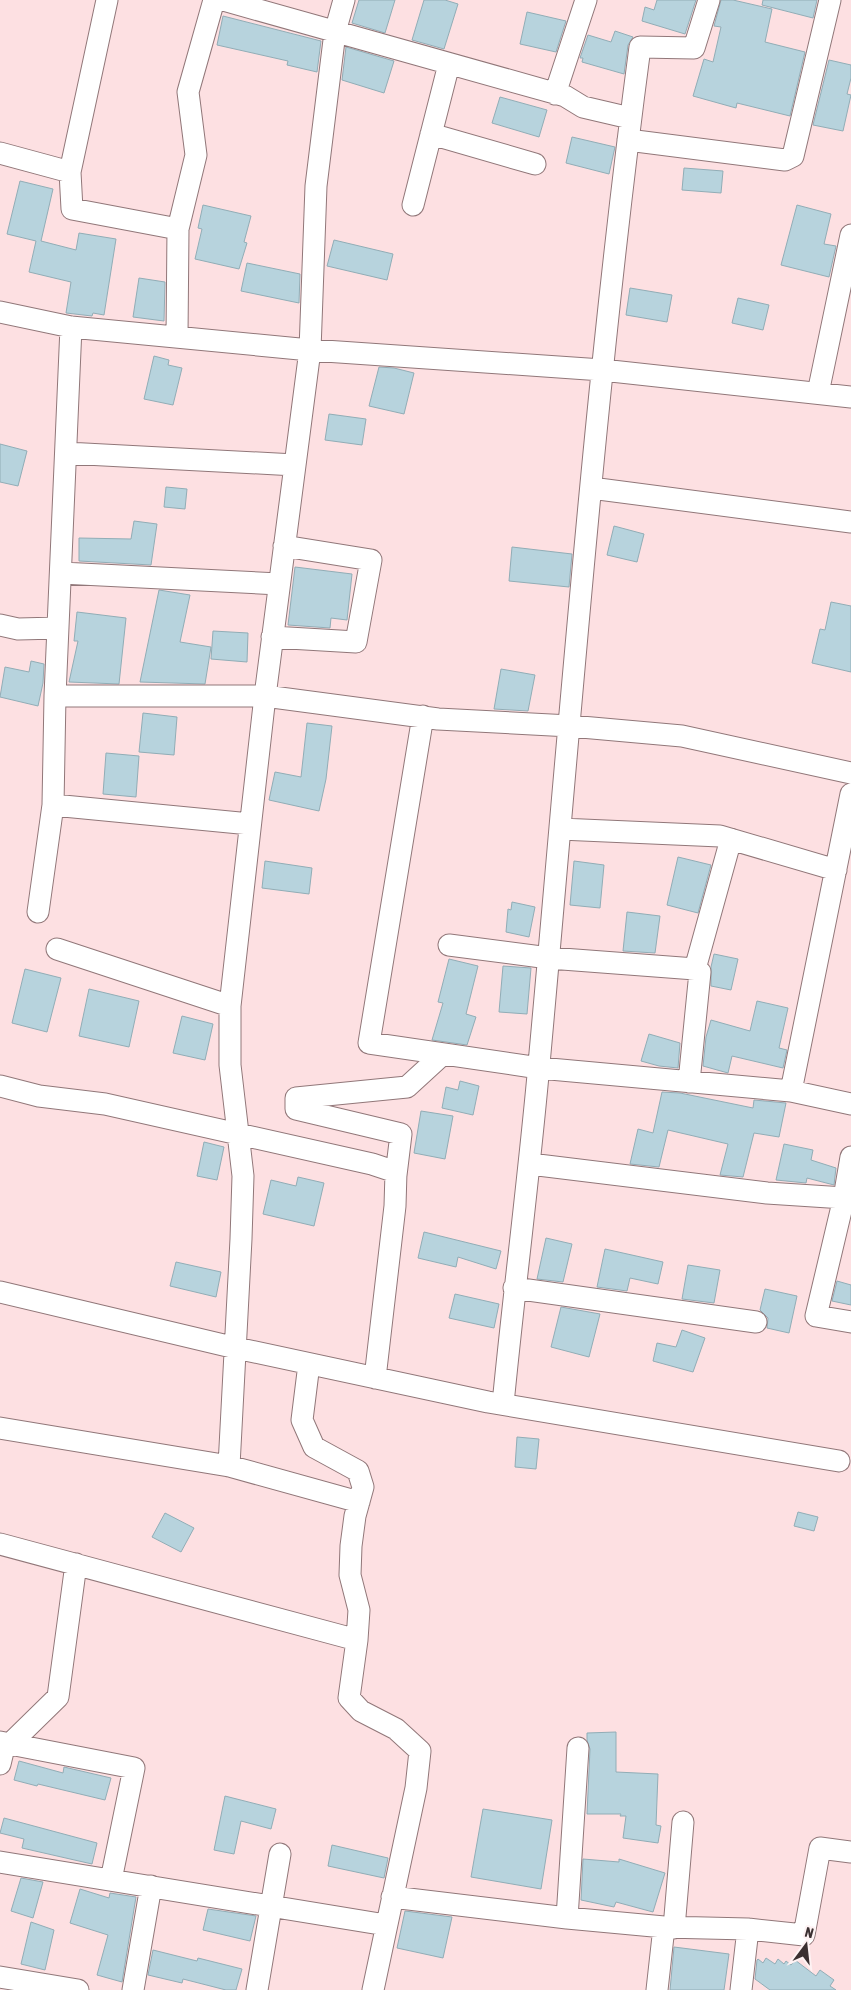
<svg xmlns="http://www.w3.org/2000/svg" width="851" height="1990" font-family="'Asap Condensed',sans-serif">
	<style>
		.building { fill: #b7d3dd; stroke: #91adb6 }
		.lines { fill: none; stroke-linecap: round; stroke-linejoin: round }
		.street-casing { stroke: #917779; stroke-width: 23 }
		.street { stroke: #fff; stroke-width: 21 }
	</style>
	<rect width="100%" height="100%" fill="#fde0e2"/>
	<path class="building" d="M 359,0 L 395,0 L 385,33 L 352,23 Z
		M 424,0 L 445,0 L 458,4 L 444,49 L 412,40 Z
		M 657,0 L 696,0 L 685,34 L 642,21 L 645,7 L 654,10 Z
		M 721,0 L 733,0 L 772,9 L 765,42 L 805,52 L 790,116 L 737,103 L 736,108 L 693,96 L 704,59 L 713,62 L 721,27 L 714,26 Z
		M 763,0 L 817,0 L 813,18 L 762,5 Z
		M 527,12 L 566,21 L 556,52 L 520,44 Z
		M 223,16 L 321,41 L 317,72 L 287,65 L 288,61 L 217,45 Z
		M 615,31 L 633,37 L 628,45 L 624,74 L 582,62 L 583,58 L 580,58 L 588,35 L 611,42 Z
		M 346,47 L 394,61 L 384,93 L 342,80 Z
		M 829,60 L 851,65 L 851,78 L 847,94 L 851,95 L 843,131 L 813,125 Z
		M 500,97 L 547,110 L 539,137 L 492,123 Z
		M 572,137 L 615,147 L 609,174 L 566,163 Z
		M 684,168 L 723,171 L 721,193 L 682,190 Z
		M 20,181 L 53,189 L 41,241 L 76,250 L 79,233 L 116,239 L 104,315 L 93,313 L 92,316 L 66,313 L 71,282 L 29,272 L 36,241 L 7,234 Z
		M 203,205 L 251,216 L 244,242 L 247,243 L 239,269 L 195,259 L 202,229 L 198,228 Z
		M 797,205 L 831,214 L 824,244 L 836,246 L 829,277 L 781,265 Z
		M 334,240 L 393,254 L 387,280 L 327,266 Z
		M 247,263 L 300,274 L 299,303 L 241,291 Z
		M 139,278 L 165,282 L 164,321 L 133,317 Z
		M 630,288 L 672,295 L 667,322 L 626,315 Z
		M 738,298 L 769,305 L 763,330 L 732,323 Z
		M 154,356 L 169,360 L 168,365 L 182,368 L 173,405 L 144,399 Z
		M 379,367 L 394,368 L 414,373 L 404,414 L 369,406 Z
		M 329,414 L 366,419 L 362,445 L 325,440 Z
		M 0,444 L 27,451 L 18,486 L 0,482 Z
		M 166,487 L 187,489 L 185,509 L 164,507 Z
		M 134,521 L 157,524 L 151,565 L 79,561 L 79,538 L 131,539 Z
		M 614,526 L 644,534 L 637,562 L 607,555 Z
		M 512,547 L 572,554 L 569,587 L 509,581 Z
		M 295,567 L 352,574 L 347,620 L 331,618 L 330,628 L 288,625 Z
		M 159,590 L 190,595 L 180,642 L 211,647 L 205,684 L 140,682 Z
		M 831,602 L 851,606 L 851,672 L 812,663 L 820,629 L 825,630 Z
		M 77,612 L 126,618 L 119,684 L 69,682 L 78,641 L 74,641 Z
		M 213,631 L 248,633 L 247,662 L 211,659 Z
		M 31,661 L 44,664 L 43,683 L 38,706 L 0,697 L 5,667 L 29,672 Z
		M 501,669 L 535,675 L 528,711 L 494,709 Z
		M 143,713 L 177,717 L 174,755 L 139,752 Z
		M 307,723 L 332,726 L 326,779 L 319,811 L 269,800 L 275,772 L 301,777 Z
		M 106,753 L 139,756 L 136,797 L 103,794 Z
		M 678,857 L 711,865 L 698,913 L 667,905 Z
		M 265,861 L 312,868 L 309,894 L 262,888 Z
		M 574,861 L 604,865 L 600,908 L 570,905 Z
		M 512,902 L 535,907 L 529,937 L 506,932 L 508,909 L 511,910 Z
		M 627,912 L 660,916 L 655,953 L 623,951 Z
		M 714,954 L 738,959 L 731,990 L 711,986 L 711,967 Z
		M 449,959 L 478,966 L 466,1014 L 476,1017 L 467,1045 L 432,1040 L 443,1003 L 438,1002 Z
		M 503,966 L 531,968 L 527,1014 L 499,1012 Z
		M 25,969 L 61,978 L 47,1032 L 12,1023 Z
		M 89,989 L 139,1001 L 129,1047 L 79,1036 Z
		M 757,1001 L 788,1008 L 779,1048 L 787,1050 L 783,1068 L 732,1056 L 728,1073 L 703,1066 L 706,1037 L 711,1020 L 750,1031 Z
		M 182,1016 L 213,1024 L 205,1060 L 173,1053 Z
		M 649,1034 L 680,1043 L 678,1068 L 659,1066 L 641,1061 Z
		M 460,1081 L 479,1086 L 473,1115 L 442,1108 L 446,1087 L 458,1090 Z
		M 662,1092 L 680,1093 L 753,1108 L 754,1100 L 786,1103 L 779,1137 L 754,1133 L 743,1177 L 720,1175 L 728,1144 L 668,1130 L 659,1167 L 630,1164 L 638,1129 L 653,1133 Z
		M 421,1111 L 453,1116 L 445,1159 L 414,1153 Z
		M 204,1142 L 224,1147 L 217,1180 L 197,1176 Z
		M 784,1144 L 813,1150 L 811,1160 L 836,1168 L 834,1185 L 807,1178 L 806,1183 L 776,1180 Z
		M 298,1177 L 324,1183 L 314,1226 L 263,1214 L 271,1180 L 296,1186 Z
		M 424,1232 L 501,1251 L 496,1269 L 458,1257 L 456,1267 L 418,1258 Z
		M 546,1238 L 572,1244 L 563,1282 L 537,1279 Z
		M 605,1249 L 663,1262 L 658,1284 L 630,1278 L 627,1291 L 597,1287 Z
		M 176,1262 L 221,1272 L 216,1297 L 170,1286 Z
		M 688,1265 L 720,1270 L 714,1303 L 682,1299 Z
		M 837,1281 L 851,1285 L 851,1305 L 832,1301 Z
		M 765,1289 L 797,1296 L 789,1333 L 767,1328 L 768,1318 L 760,1310 Z
		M 455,1294 L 499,1304 L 494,1328 L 449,1318 Z
		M 561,1307 L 600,1314 L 589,1357 L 551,1347 Z
		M 682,1330 L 705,1338 L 693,1372 L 653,1361 L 657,1343 L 676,1347 Z
		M 517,1437 L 539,1439 L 536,1469 L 515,1467 Z
		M 798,1512 L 818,1517 L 814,1531 L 794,1526 Z
		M 165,1513 L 194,1528 L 181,1552 L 152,1537 Z
		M 616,1732 L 616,1772 L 658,1774 L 656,1825 L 661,1826 L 658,1843 L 623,1838 L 626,1816 L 620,1816 L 621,1814 L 587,1814 L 590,1749 L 587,1740 L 587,1733 Z
		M 19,1761 L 63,1773 L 64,1767 L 111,1778 L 105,1800 L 38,1784 L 37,1786 L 14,1780 Z
		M 225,1796 L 276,1809 L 271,1829 L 241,1821 L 234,1854 L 214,1850 Z
		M 483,1809 L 552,1820 L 541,1889 L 471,1877 Z
		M 4,1818 L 97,1843 L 92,1864 L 22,1848 L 24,1839 L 0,1833 Z
		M 332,1845 L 388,1858 L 384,1878 L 328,1866 Z
		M 583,1859 L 619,1862 L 619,1859 L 665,1873 L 653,1912 L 616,1902 L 614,1907 L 581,1900 Z
		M 21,1878 L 43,1882 L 33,1918 L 11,1911 Z
		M 80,1889 L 109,1898 L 110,1893 L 136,1897 L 122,1982 L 97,1975 L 108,1935 L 70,1923 Z
		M 208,1909 L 256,1916 L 250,1941 L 203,1930 Z
		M 405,1911 L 452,1917 L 443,1958 L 397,1948 Z
		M 31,1922 L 54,1930 L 45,1970 L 21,1964 Z
		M 674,1947 L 729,1954 L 724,1990 L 670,1990 Z
		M 153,1950 L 197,1961 L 198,1958 L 242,1969 L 236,1990 L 226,1990 L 183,1979 L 182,1983 L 148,1975 Z
		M 766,1958 L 775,1964 L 778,1959 L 784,1964 L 786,1961 L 791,1965 L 795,1960 L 816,1976 L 820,1970 L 834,1980 L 830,1986 L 836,1990 L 770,1990 L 755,1979 L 757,1960 L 758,1959 L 763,1963 Z"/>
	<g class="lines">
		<g class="street-casing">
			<path id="street" d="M 107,0 L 70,172 L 72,209 L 178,229
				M 223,0 L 565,96 L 583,107 L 630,118
				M 555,94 L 586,0
				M 431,134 L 535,164
				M 628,140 L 785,160 L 793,156 L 830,0
				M 0,153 L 70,172
				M 413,205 L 449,64
				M 0,312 L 71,327 L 310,350 L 602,370 L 851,397
				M 71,327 L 55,696 L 53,805 L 250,824
				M 177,337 L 178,229 L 196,155 L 188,92 L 214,0
				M 818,393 L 851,235
				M 66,453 L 295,465
				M 591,488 L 851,522
				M 61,573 L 279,584
				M 0,625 L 18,629 L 58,628
				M 272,637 L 356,642 L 371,560 L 284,546
				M 55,696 L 265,696 L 438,719 L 570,726 L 682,736 L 851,773
				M 423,716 L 369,1043 L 539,1068 L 791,1091 L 851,1104
				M 560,829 L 720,836 L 836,870
				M 38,912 L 53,805
				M 449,945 L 549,958 L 695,969
				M 57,949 L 230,1006
				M 689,1082 L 700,972 L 695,969 L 731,839
				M 0,1086 L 39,1096 L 105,1104 L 372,1164 L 396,1172 L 395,1206 L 375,1378
				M 791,1091 L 851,794
				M 851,1157 L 844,1198 L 851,1198
				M 530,1164 L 767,1193 L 844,1198 L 816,1316 L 851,1322
				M 396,1175 L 401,1134 L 296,1109 L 296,1098 L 407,1087 L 443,1054
				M 514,1288 L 756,1322
				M 0,1292 L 236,1348 L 488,1402 L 839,1461
				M 309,1364 L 302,1420 L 314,1447 L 358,1471 L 363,1487 L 355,1516 L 351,1546 L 350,1575 L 359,1610 L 357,1640 L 349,1698 L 361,1711 L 396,1729 L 420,1751 L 416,1788 L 373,1990
				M 503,1404 C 514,1291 529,1177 539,1064 C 570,725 595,385 640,47 L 694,48 L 709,0
				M 0,1428 L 229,1466 L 359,1502
				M 229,1466 L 241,1239 L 243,1176 L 230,1065 L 230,1006 L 265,696 L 310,350 L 316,186 L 335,32 L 344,0
				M 0,1544 L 357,1640
				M 0,1742 L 134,1768 L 111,1880
				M 10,1744 L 58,1697 L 76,1564
				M 0,1764 L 5,1743
				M 0,1862 L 386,1925
				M 392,1897 L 567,1918 L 664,1927 L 748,1929 L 804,1935 L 820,1848 L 851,1852
				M 567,1918 L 578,1748
				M 674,1928 L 683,1822
				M 0,1977 L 78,1990
				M 133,1990 L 151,1886
				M 257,1990 L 280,1854
				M 657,1990 L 664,1927
				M 741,1990 L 748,1929"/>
		</g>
		<use href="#street" class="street"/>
	</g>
	<g transform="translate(806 1945) rotate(15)" stroke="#fef2f3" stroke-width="4" paint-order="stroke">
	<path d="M0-4L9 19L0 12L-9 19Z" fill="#3b3031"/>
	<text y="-8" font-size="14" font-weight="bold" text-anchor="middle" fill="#3b3031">N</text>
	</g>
</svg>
